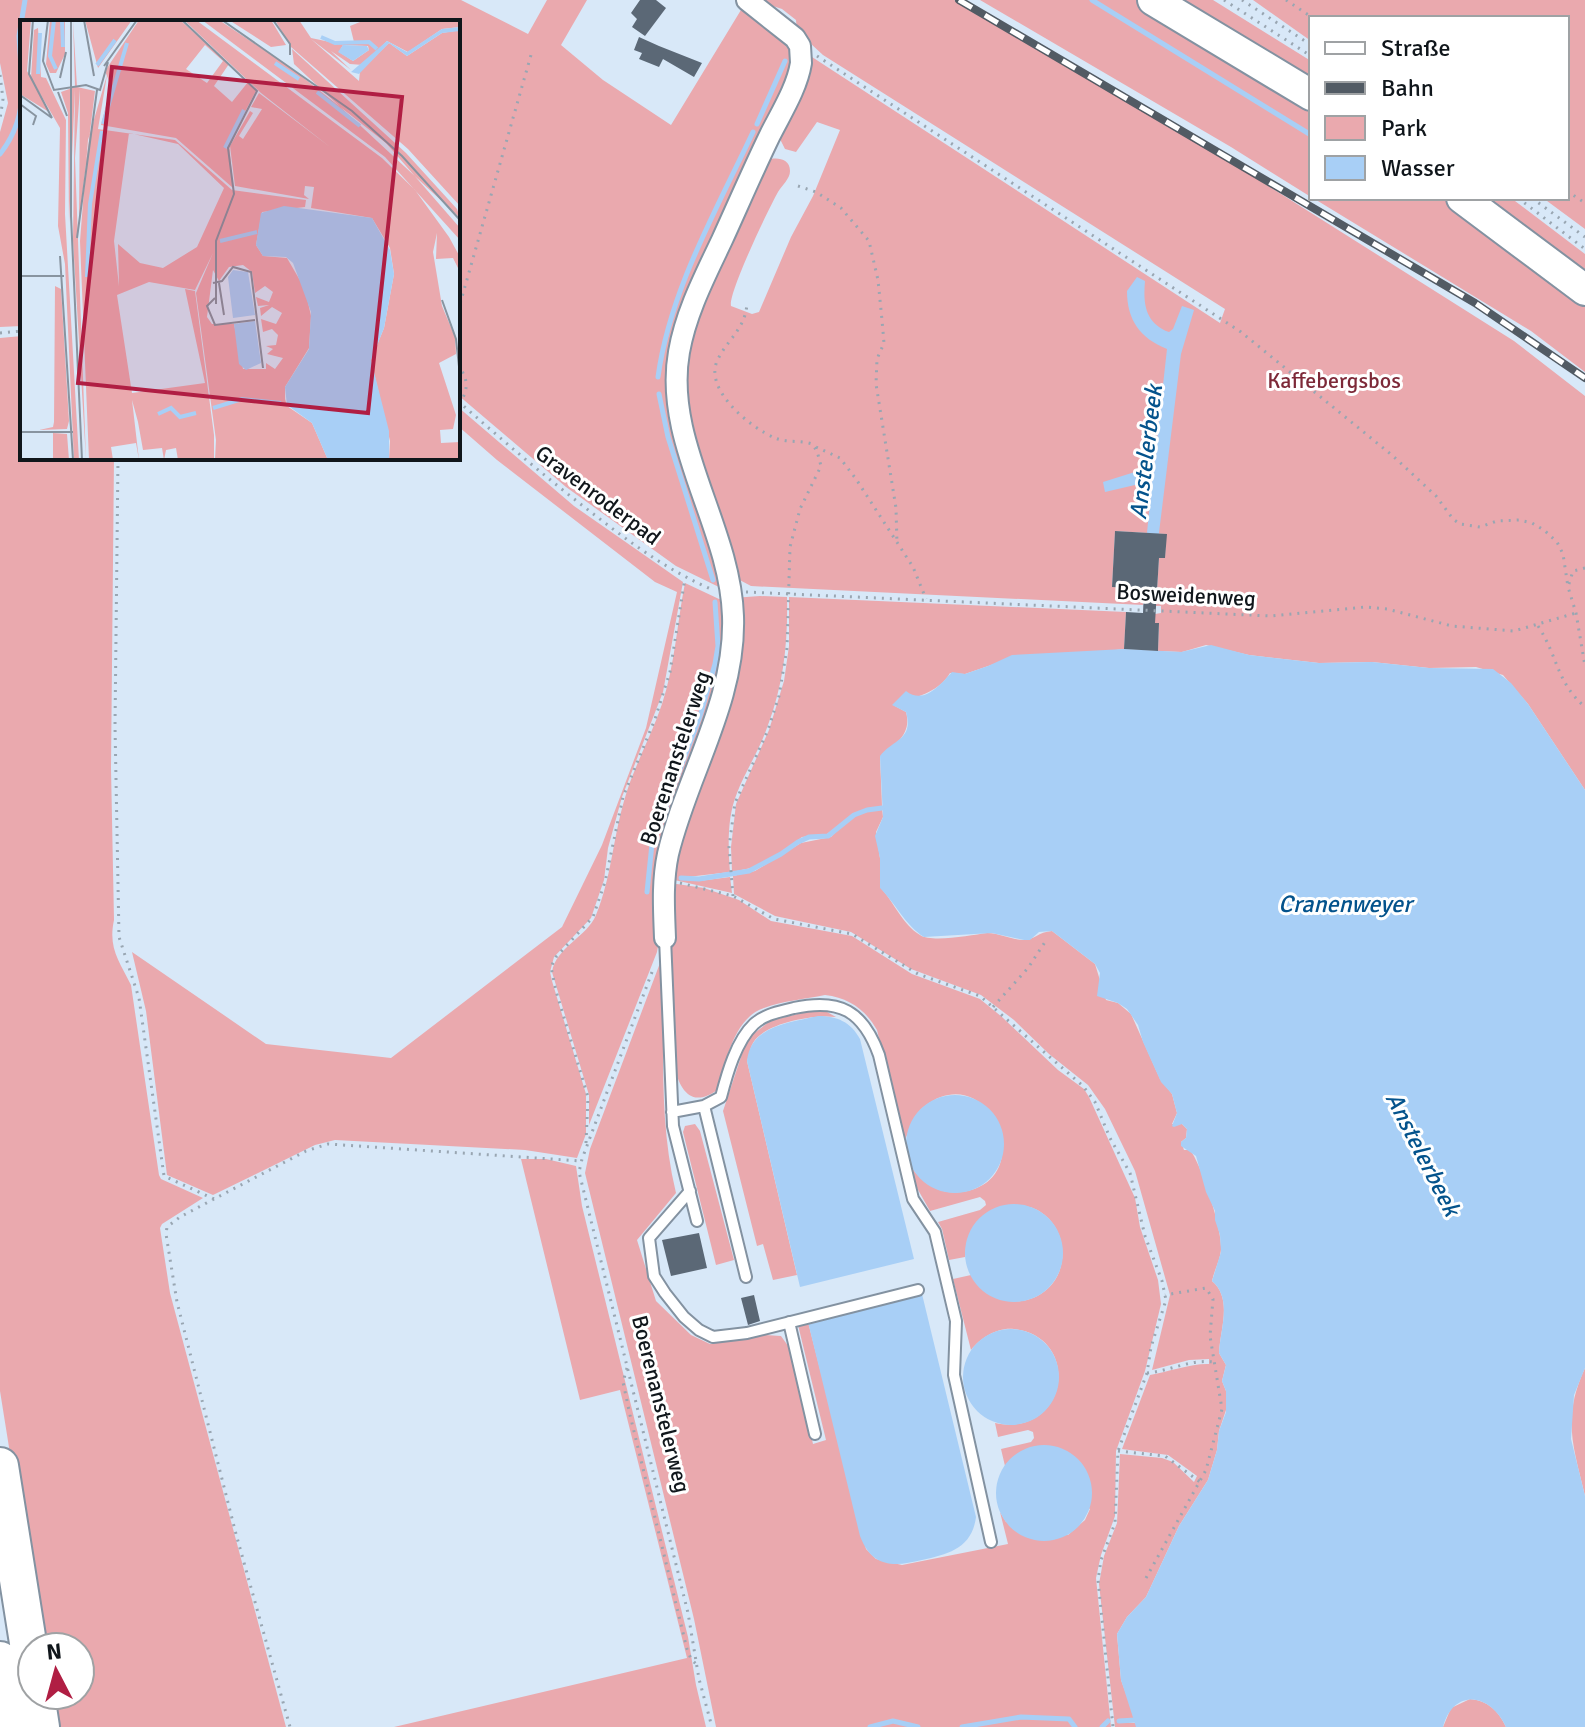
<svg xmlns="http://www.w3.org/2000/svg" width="1585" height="1727" font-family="Signika,sans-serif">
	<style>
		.green { fill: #eaa9ae; fill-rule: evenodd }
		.water { fill: #a8cff6 }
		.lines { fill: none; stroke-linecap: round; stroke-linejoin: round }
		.stream { stroke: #a8cff6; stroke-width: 5 }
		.building { fill: #5b6876 }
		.lane-casing { stroke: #8392a1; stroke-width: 14 }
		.street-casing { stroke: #8392a1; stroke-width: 24 }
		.primary-casing { stroke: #8392a1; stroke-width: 34 }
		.highway-casing { stroke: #8392a1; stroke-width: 40 }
		.path { stroke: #99a6b2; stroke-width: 3; stroke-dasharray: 2 6; stroke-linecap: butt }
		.lane { stroke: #fff; stroke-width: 10 }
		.street { stroke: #fff; stroke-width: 20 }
		.primary { stroke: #fff; stroke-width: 30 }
		.highway { stroke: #fff; stroke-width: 36 }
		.rail-casing { stroke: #525b64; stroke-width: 8 }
		.rail { stroke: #fff; stroke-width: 5; stroke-dasharray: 15; stroke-linecap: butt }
		.labels { text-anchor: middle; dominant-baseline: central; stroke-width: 6; stroke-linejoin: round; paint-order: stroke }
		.park-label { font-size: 22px; fill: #7d2938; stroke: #fff }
		.street-label { font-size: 22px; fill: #10161b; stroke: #fff }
		.water-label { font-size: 24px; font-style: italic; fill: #04538c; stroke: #fff }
		.inset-river { fill: none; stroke: #a8cff6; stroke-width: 4 }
		.inset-road { fill: none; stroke: #8894a0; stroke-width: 2 }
		.view { fill: #b01e43; fill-opacity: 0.15; stroke: #b01e43; stroke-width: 4 }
		.inset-edge { fill: none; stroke: #10161b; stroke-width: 4 }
	</style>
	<rect width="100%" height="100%" fill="#d8e8f8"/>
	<path class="green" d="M 0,0 L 461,0 L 528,34 L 547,0 L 587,0 L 561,45 L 603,80 L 671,125 L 744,5 L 789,41 L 794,62 L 672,367 L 723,589 L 676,566 L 566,487 L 458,395 L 458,22 L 22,22 L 22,326 L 0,327 L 0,132 L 8,103 L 0,63 Z
		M 754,0 L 954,0 L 1259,180 L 1514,341 L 1585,396 L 1585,790 L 1528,704 L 1503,675 L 1476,667 L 1429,668 L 1372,662 L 1319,663 L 1249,655 L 1206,645 L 1182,652 L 1158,651 L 1159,624 L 1155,623 L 1155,614 L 1161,613 L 1161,606 L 1156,606 L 1159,558 L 1165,558 L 1166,534 L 1115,531 L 1112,587 L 1144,589 L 1143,605 L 751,586 L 734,577 L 684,405 L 691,326 L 767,160 C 776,157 790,158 790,171 C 790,179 782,185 778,192 C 769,208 728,293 731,306 L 752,314 L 759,312 L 791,237 L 813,196 L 840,130 L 817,122 L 796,152 L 785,149 L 779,137 L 779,129 L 812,57 L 1220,323 L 1225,309 L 823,55 L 797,31 L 796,20 L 782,9 Z
		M 980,0 L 1136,0 L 1158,13 L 1311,107 L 1311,197 L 1231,147 Z
		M 1174,0 L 1213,0 L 1311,61 L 1311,85 Z
		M 1253,0 L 1585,0 L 1585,229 L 1543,198 L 1567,198 L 1567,18 L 1311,18 L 1311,41 Z
		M 1313,198 L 1445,198 L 1585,303 L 1585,372 L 1531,331 Z
		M 1478,198 L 1511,198 L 1585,254 L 1585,278 Z
		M 22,336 L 22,458 L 114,458 L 111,768 L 114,920 C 108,948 119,961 131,985 L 159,1175 L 161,1179 L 203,1198 L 162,1224 L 160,1228 L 170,1293 L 286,1727 L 54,1727 L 49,1695 L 80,1695 L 80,1647 L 41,1647 L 0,1391 L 0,338 Z
		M 458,407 L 574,506 L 683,582 L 663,692 L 622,797 L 608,848 L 604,880 L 591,918 L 554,957 L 550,972 L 552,981 L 586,1094 L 586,1134 L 577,1158 L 525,1150 L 335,1140 L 315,1145 L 213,1195 L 167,1175 L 146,1011 L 132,952 L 266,1044 L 391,1058 L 562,927 L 602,845 L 646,728 L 677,592 L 655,582 L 497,460 L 458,426 Z
		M 685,583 L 719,599 L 760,596 L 787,597 C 788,641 784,683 768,725 C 760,749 746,770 737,793 C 727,817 728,847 730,872 L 679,878 L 699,881 L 730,877 L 732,893 L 670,879 L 657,952 L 589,1125 L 589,1095 L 552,972 C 556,947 587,937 596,915 C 611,879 613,839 624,801 C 633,768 651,737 662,704 C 675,665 677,623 685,583 Z
		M 789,597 L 1126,612 L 1124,649 L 994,664 L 965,674 L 950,673 C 938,694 914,696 895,706 L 906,712 C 912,734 896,744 880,757 L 882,806 L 858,812 L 827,834 L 802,837 L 779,854 L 751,868 L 732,872 L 731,847 L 736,804 L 769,730 L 784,681 L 789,646 Z
		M 882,808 L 883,817 L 876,832 L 881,865 L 880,887 C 894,902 902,924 920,935 C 932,943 972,935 987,933 C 1000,933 1011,940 1024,940 C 1034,940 1038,932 1052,931 L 1095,964 L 1106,1000 L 1118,1003 L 1131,1014 L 1160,1079 L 1172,1094 L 1177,1113 L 1172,1124 L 1182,1124 L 1187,1129 L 1186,1138 L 1181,1142 L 1184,1150 L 1190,1150 C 1201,1163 1223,1231 1221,1250 C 1220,1260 1214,1271 1212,1281 C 1233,1299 1220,1329 1219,1353 L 1226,1365 L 1222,1381 L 1226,1391 L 1226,1410 L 1219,1431 L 1217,1450 L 1208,1480 L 1179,1526 L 1146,1597 L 1127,1617 L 1117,1634 L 1121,1680 L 1135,1718 L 1120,1720 L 1119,1722 L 1136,1723 L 1136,1727 L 1115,1727 L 1099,1584 L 1104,1556 L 1117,1523 L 1120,1454 L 1162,1458 L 1173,1462 L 1194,1482 L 1197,1476 L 1168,1455 L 1122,1449 L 1150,1375 C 1166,1372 1194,1363 1209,1364 L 1209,1359 L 1189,1360 L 1152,1370 L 1170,1295 L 1135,1171 L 1105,1109 L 1088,1085 L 1049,1054 L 1014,1020 L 981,995 L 911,969 L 851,932 L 775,916 L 734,894 L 733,876 L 755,871 L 801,843 L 831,837 L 843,824 L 859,814 Z
		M 677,884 L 704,888 L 739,900 L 771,921 L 852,936 L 912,974 L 980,999 L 1002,1017 L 1058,1070 L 1084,1089 L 1089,1097 L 1135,1198 L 1140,1227 L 1158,1280 L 1161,1304 L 1145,1371 L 1116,1451 L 1115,1516 L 1101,1555 L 1096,1578 L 1111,1727 L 716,1727 L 694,1619 L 585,1173 L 590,1149 L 660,963 L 663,1013 L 674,1011 L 670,924 L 673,885 ZM 825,995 C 849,998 865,1009 877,1030 L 904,1141 C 911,1130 912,1115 925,1106 C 990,1056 1042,1182 961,1192 C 939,1195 921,1182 910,1165 L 917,1188 L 930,1211 L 980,1197 L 985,1201 L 986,1205 L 980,1210 L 938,1222 L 942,1229 L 949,1260 L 965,1257 C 967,1227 984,1205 1015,1206 C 1024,1206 1031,1206 1039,1211 C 1067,1227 1071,1271 1045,1291 C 1019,1311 988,1300 971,1275 L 953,1279 L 971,1350 C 980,1338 998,1327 1014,1329 C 1083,1337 1068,1438 995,1423 L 998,1437 L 1028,1430 L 1033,1432 L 1034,1438 L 1031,1442 L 1001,1449 L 1005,1466 L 1013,1457 L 1090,1509 L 1085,1520 L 1068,1535 L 1006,1522 L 1000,1512 L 1008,1544 L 902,1565 L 876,1559 L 866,1549 L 808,1322 L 798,1325 L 826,1440 L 813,1444 L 791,1350 L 781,1336 L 765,1335 L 710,1344 L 691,1335 L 656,1301 L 637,1240 L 676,1193 C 662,1135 663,1078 663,1018 C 673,1040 671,1121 716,1091 C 726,1064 733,1018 764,1008 C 783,1001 805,999 825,995 Z
		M 813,1010 L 827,1012 L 836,1017 C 814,1014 764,1023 753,1043 C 750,1048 749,1056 747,1061 L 797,1275 L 773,1280 L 763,1244 L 757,1246 L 723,1111 L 744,1048 L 752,1035 L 770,1021 Z
		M 695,1124 L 700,1131 L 734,1260 L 716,1265 L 683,1132 L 685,1126 Z
		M 521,1159 L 546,1159 L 576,1166 L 582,1206 L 688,1637 L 696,1685 L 706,1727 L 394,1727 L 687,1658 L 620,1390 L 580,1400 Z
		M 1585,1368 L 1585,1496 C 1573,1445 1562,1418 1585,1368 Z
		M 1470,1699 C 1488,1701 1498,1710 1506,1727 L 1443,1727 L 1451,1708 Z"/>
	<path class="water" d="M 1137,277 L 1145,281 C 1143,304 1145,323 1169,332 L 1173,329 L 1182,306 L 1194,310 L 1181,354 L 1156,557 L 1147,533 L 1152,481 L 1105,492 L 1103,482 L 1154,466 L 1167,349 C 1140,338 1127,320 1127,291 Z
		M 1211,645 L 1249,655 L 1319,663 L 1372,662 L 1429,668 L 1493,669 L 1511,683 L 1528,704 L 1585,790 L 1585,1368 L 1574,1395 L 1571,1439 L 1585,1496 L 1585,1727 L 1506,1727 C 1491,1694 1454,1687 1443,1727 L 1136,1727 L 1121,1680 L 1117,1634 L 1127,1617 L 1146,1597 L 1179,1526 L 1208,1480 L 1217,1450 L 1219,1431 L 1226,1412 L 1226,1391 L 1222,1381 L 1226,1365 L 1219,1353 C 1220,1329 1233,1299 1212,1281 L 1221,1252 L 1220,1235 L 1215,1220 L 1215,1211 L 1206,1192 L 1196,1156 L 1181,1146 L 1181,1142 L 1186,1138 L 1187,1129 L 1182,1124 L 1174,1127 L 1172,1126 L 1177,1113 L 1172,1094 L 1161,1082 L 1143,1042 L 1138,1025 L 1127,1009 L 1118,1003 L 1097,996 L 1100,973 L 1095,964 L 1052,931 L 1039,932 L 1030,940 L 1024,940 L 992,933 L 924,937 C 905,925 896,904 880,888 L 880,858 L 875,836 L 883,817 L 880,756 C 893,739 914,740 906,712 L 892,705 L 906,691 C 924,705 940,685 952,672 L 965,674 L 988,666 L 1012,655 L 1124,649 L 1181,652 Z
		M 818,1016 C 837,1016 851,1022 860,1039 L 914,1259 L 800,1287 L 747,1061 C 751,1025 789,1023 818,1016 Z
		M906 1144a49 49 0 1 1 98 0a49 49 0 1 1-98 0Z
		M965 1253a49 49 0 1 1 98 0a49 49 0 1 1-98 0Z
		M 922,1294 L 976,1517 C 972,1548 949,1554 922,1560 C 894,1567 872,1568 860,1536 L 808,1322 Z
		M963 1377a48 48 0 1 1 96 0a48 48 0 1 1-96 0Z
		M996 1493a48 48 0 1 1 96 0a48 48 0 1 1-96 0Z"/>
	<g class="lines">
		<path class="stream" d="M 1092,0 L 1311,135
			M 22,83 L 19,36 L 25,0
			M 757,124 L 785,61
			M 0,154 C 15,135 22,114 22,90
			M 658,377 C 670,290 716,211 753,132
			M 659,394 L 668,437 L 713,580
			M 681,878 L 699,879 L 749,871 L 781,854 L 798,842 L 809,837 L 828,836 L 854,815 L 867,810 L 882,808
			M 647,892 L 652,844 L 700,716 L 715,664 L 718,646 L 715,602
			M 1119,1721 L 1135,1720
			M 870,1727 L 893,1721 L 918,1727
			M 962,1727 L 1021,1717 L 1069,1719 L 1075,1727
			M 1102,1727 L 1108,1721"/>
	</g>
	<path class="building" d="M 640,0 L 656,0 L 666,8 L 645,36 L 632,27 L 637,19 L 631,13 Z
		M 639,37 L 659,46 L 702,63 L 694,77 L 663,59 L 659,67 L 639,59 L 642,53 L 634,50 Z
		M 1115,531 L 1167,534 L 1165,558 L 1159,558 L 1155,623 L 1159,623 L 1158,651 L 1124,649 L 1126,612 L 1143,613 L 1144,589 L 1112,587 Z
		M 699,1233 L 707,1268 L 671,1276 L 662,1240 Z
		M 754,1295 L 760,1321 L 748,1325 L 741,1298 Z"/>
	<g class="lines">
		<g class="lane-casing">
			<path id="lane" d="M 665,938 L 673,1126 L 697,1221
				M 704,1106 L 746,1277
				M 672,1112 L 704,1106 L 721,1097 C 727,1074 736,1041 754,1024 C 765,1014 779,1012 794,1008 C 840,998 863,1011 879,1055 L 913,1199 L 935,1232 L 956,1321 L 954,1375 L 991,1542
				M 690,1191 L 649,1238 L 654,1276 L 665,1293 L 684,1317 L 699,1330 L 713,1337 L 747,1333 L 918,1290
				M 789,1322 L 815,1434"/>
		</g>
		<g class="street-casing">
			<path id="street" d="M 665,938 C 664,910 662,882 668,854 C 687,774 736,701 733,616 C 730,526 663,442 679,352 C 686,312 705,276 722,240 C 738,205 753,170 770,135 C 781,113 797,88 801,63 L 800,46 L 795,38 L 747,0"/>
		</g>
		<g class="primary-casing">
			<path id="primary" d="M 1153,0 L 1311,95
				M 1462,198 L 1585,290"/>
		</g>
		<g class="highway-casing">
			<path id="highway" d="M 0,1466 L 32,1668
				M 0,1660 L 10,1727
				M 36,1695 L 41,1727"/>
		</g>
		<path class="path" d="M 1224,0 L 1311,56
			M 1242,0 L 1311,45
			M 1286,0 L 1313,18
			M 817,56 L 1241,332 L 1393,456 L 1436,496 L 1453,519 L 1460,524 L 1480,527 L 1497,521 L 1519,520 L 1532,523 L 1544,530 L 1557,542 L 1563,554 L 1568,587
			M 0,75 L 3,99 L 0,119
			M 798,186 L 816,192 L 841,208 L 869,241 L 878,280 L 882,320 L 884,343 L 877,359 L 876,384 L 896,508 L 897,544
			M 1567,191 L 1585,203
			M 1518,198 L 1585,249
			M 1532,198 L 1585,237
			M 458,311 L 531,55
			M 0,333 L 22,331
			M 458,365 C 468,379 469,388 460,403
			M 458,401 C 503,441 549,480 596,516 C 632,544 669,571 711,589
			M 816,447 L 840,458 L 856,479 L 913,567 L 926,599
			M 118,458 L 115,726 L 119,937 L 139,998 L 164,1176 L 214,1199 L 306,1151 L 328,1144 L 581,1161
			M 1585,568 L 1573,571 L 1568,587 L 1576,613 L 1585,666
			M 746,592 L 1271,616 L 1365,607 L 1387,609 L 1452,626 L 1514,631 L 1576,613
			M 1538,626 C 1558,656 1556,682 1585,707
			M 680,883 L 733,896 L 774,919 L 852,934 L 918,974 L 980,996 L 1083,1086 L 1095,1102 L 1110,1138 L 1130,1173 L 1145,1236 L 1162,1281 L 1166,1300 L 1151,1347 L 1147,1373 L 1118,1451 L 1115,1523 L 1101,1560 L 1098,1580 L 1113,1727
			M 733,896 L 729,847 L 735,803 L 768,730 L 779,696 L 787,648 L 790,547 L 800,509 L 821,466 L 817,451 L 812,444 C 801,440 787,443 775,438 C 751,428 702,389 718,359 C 728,339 745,329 747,304
			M 652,972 L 582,1159 L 579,1172 L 688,1613 L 699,1679 L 712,1727
			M 993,1007 L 1028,968 L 1047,939
			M 586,1143 L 588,1097 L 556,991 L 551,967 L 556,957 L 593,917 L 605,882 L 623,797 L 655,719 L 670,672 L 685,578
			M 214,1199 L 180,1217 L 167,1227 L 166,1234 L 177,1302 L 236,1534 L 290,1727
			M 627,1368 L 623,1382 L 630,1415 L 687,1649 L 691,1659 L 697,1665
			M 1147,1373 C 1170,1371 1190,1359 1213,1362
			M 1118,1451 L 1165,1456 L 1200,1482
			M 1146,1578 L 1206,1470 L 1222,1409 L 1210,1336 L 1213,1299 L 1206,1288 L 1165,1295"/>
		<use href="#lane" class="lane"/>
		<use href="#street" class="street"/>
		<use href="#primary" class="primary"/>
		<use href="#highway" class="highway"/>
		<g class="rail-casing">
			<path id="rail" d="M 959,0 L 1475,303 L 1585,378"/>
		</g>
		<use href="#rail" class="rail"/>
	</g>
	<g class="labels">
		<g class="park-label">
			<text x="1334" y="380">Kaffebergsbos</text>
		</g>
		<g class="street-label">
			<text transform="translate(598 495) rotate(37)">Gravenroderpad</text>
			<text transform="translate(1186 595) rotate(3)">Bosweidenweg</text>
			<text transform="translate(675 758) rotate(-72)">Boerenanstelerweg</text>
			<text transform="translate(661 1404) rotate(76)">Boerenanstelerweg</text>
		</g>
		<g class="water-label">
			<text transform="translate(1146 452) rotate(-83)">Anstelerbeek</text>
			<text x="1345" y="904">Cranenweyer</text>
			<text transform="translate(1423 1154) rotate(63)">Anstelerbeek</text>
		</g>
	</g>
	<g transform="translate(20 20)">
		<rect width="440" height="440" fill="#d8e8f8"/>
		<path d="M 0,0 L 11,0 L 7,51 L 29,92 L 0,74 ZM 30,0 L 45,0 L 45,34 L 36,53 L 30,53 L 26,44 ZM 53,0 L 57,67 L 75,71 L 59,201 L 60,69 L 55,138 L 66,440 L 53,220 L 55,69 L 49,203 L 48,93 L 41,72 L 55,67 ZM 65,0 L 112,0 L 78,48 ZM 119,0 L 160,0 L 209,44 L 194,66 L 212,82 L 228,62 L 236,71 L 209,122 L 213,168 L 156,118 L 81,105 L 91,66 L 85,51 ZM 185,25 L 203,41 L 187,63 L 166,49 ZM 164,0 L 176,0 L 362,138 L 395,170 L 429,217 L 440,237 L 440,252 L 433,238 L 416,239 L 417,213 L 413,232 L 422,286 L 435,317 L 436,334 L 419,343 L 436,395 L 433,409 L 420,410 L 421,423 L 440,422 L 440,440 L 369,440 L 370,421 L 351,340 L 364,308 L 374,254 L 370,228 L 352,198 L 291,188 L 294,167 L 285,166 L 284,175 L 289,179 L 215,166 L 210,126 L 230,91 L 233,93 L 219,116 L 223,119 L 242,89 L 231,87 L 239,73 L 310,127 L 241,73 ZM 182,0 L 199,0 L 271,48 L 366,123 L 440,208 L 440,220 L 365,137 ZM 209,0 L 251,0 L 266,25 L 251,27 ZM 255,0 L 279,0 L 291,18 L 315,23 L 334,22 L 330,6 L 345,0 L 440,0 L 440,7 L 422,9 L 388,32 L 367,21 L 343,45 L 330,44 L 311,31 L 331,50 L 291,19 L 339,61 L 340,51 L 369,23 L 387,36 L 422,13 L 440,10 L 440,186 L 388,129 L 271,27 ZM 323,25 L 348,26 L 349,30 L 333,41 L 319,32 ZM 18,8 L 21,57 L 26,58 L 46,100 L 45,194 L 59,440 L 54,440 L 45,244 L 38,206 L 40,108 L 11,58 L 14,10 ZM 272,29 L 386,133 L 437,189 L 440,198 L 274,44 ZM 87,55 L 78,109 L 155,120 L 212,170 L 286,180 L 285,187 L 242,192 L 236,225 L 243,236 L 267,238 L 285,269 L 291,296 L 289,328 L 265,367 L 265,379 L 267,386 L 292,403 L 308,440 L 195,440 L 196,420 L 176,273 L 193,233 L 175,270 L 129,262 L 97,275 L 112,373 L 185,363 L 165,269 L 175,271 L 194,415 L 194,440 L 158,440 L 156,428 L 146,430 L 144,440 L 142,428 L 123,430 L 118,402 L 112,380 L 119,440 L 116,423 L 91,427 L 93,440 L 69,440 L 60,221 L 68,120 ZM 109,113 L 158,124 L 204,168 L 177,227 L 143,248 L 120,243 L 98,224 L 99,266 L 94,221 ZM 223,245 L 232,252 L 235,273 L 245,266 L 253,272 L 249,282 L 236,277 L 238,286 L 249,285 L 240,288 L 241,296 L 252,287 L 262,293 L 256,304 L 241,299 L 243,312 L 252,309 L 258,315 L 256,325 L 246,326 L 253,329 L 247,334 L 263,338 L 255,349 L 246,343 L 246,349 L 223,349 L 214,304 L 192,304 L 187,297 L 193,250 L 199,261 L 209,247 ZM 35,266 L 41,269 L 49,401 L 47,409 L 19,410 L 33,407 L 34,402 ZM 33,413 L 47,414 L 49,440 L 33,440 Z" fill="#eaa9ae" fill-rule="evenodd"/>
		<path d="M 440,7 L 440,11 L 422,13 L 387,36 L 369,23 L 339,54 L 331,52 L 367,21 L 387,32 L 422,9 ZM 323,25 L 347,26 L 349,30 L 333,41 L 318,32 ZM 264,186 L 352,198 L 370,230 L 374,254 L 364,308 L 351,340 L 369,411 L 369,440 L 308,440 L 292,403 L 267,385 L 265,367 L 289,329 L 291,292 L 273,243 L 266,237 L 243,236 L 236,225 L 241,193 ZM 213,250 L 228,252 L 235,295 L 213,298 L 208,257 ZM 235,301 L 241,343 L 226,350 L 219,344 L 214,304 Z" fill="#a8cff6"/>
		<path class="inset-river" d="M 34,0 L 30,36 L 36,49M 42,0 L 43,27M 301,17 L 315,23 L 349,22 L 357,29M 255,43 L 279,59M 77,45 L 95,20M 18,54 L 20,13M 297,72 L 340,106M 83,104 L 107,23M 205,128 L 224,90M 200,221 L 237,212M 67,257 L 70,184 L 82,111M 193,388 L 222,379 L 261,383M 138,394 L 151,388 L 160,397 L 176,393"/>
		<path class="inset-road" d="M 13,0 L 9,54 L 32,98M 28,0 L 23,41 L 34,70 L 66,65 L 80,70 L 88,42M 51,0 L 51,196 L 62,440M 64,0 L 74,56M 162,0 L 237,71 L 208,128 L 214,174 L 196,221 L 196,284M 202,0 L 332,91 L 382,136 L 440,200M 253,0 L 270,24 L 270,35M 84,46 L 117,0M 40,58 L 46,32M 38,72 L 47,96M 0,75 L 32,98M 0,84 L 16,96 L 13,105M 57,218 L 77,70M 40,236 L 53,440M 0,256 L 44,256M 193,263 L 202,261 L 213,247 L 231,252 L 243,348M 199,263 L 204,295M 195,278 L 187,286 L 195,305 L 235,300M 422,280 L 436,319 L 440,356M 0,412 L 53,412"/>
		<path class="view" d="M 92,47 L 382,77 L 348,393 L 58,363 Z"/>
		<rect width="440" height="440" class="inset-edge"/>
	</g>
	<rect x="1309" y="16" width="260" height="184" fill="#ffffff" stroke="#9fa2a4" stroke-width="2"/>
	<rect x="1325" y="42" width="40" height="12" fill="#ffffff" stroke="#9fa2a4" stroke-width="2"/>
	<text x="1381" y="56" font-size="24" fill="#10161b">Straße</text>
	<rect x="1325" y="82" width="40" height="12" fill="#525b64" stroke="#9fa2a4" stroke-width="2"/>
	<text x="1381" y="96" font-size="24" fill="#10161b">Bahn</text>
	<rect x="1325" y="116" width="40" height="24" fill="#eaa9ae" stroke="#9fa2a4" stroke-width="2"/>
	<text x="1381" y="136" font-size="24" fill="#10161b">Park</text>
	<rect x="1325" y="156" width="40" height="24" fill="#a8cff6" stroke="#9fa2a4" stroke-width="2"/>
	<text x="1381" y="176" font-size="24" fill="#10161b">Wasser</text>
	<g transform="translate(56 1671) rotate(354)"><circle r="38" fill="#ffffff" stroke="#9fa2a4" stroke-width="2"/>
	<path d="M0-6L14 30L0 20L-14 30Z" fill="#b01e43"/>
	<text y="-12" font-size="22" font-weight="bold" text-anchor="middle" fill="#10161b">N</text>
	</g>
</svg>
